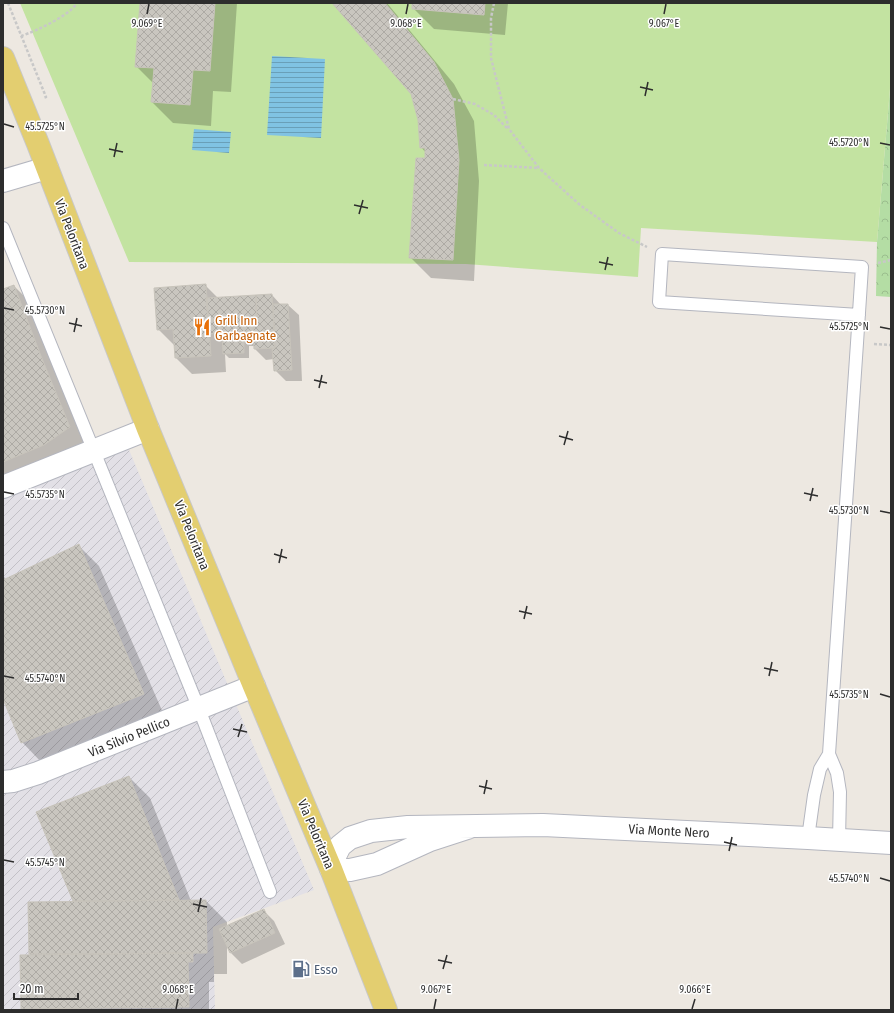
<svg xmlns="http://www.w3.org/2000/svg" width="894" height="1013" font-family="'Fira Sans Condensed',sans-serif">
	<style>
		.industrial { fill: url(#industrial-furrows) }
		.park { fill: url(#park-crowns) }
		.pitch { fill: #c3e3a1 }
		.water { fill: url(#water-rules) }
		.shadow { fill: #0003 }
		.building { fill: url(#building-cross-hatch); stroke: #c8c4bb }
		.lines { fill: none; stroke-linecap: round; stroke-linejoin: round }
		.service-casing { stroke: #b4b6bf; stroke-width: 14 }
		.minor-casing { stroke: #b4b6bf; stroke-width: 24 }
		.tertiary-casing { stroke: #b4b6bf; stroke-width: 24 }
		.primary-casing { stroke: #c8c8c8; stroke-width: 24 }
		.path { stroke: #c8c8c8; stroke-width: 2.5; stroke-dasharray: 3 2; stroke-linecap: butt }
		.service { stroke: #fff; stroke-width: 12 }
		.minor { stroke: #fff; stroke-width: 22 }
		.tertiary { stroke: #fff; stroke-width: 22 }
		.primary { stroke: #e3ce70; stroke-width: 22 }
		.ticks { fill: none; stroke: #2d2d2d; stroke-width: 1.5 }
		.labels { text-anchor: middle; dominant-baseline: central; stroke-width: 3; stroke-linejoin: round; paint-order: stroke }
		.street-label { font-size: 13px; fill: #2d2d2d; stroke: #fff }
		.food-label { font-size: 13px; fill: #c56008; stroke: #fff; text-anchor: start }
		.service-label { font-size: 13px; fill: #4e5e75; stroke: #fff; text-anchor: start }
		.ticks-label { font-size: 10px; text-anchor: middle; fill: #2d2d2d; stroke: #fff; stroke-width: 3; stroke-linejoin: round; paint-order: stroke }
	</style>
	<defs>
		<pattern id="industrial-furrows" width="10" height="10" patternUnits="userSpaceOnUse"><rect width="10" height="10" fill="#e2e0e6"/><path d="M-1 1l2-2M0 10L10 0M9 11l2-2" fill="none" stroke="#c2c0c6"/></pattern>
		<pattern id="park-crowns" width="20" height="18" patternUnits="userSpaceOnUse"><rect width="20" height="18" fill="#b4dda4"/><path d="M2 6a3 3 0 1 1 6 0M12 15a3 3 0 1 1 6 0" fill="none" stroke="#9bbe8e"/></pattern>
		<pattern id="water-rules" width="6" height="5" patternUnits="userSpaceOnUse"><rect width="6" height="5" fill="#80c3e3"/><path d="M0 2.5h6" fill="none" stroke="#699fb8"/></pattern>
		<pattern id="building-cross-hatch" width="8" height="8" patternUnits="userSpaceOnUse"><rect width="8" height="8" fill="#c9c6bf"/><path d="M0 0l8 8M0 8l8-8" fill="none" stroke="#adaaa4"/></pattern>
	</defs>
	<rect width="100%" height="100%" fill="#ede8e1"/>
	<path class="industrial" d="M 127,445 L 314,890 L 213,927 L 215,1010 L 3,1010 L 3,492 Z"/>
	<path class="park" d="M 891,77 L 891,297 L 876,296 L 877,242 Z"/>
	<path class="pitch" d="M 20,3 L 891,3 L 891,77 L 877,242 L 641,228 L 638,277 L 466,264 L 129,262 Z"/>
	<path class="water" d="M 272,56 L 325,59 L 321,138 L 267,135 Z
		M 194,129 L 231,132 L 229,153 L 192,150 Z"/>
	<path class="shadow" d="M 141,3 L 237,3 L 231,92 L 213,91 L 211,126 L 173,123 L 152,102 L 153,83 L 136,66 Z
		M 333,3 L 387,3 L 454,84 L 474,121 L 479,181 L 474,281 L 431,278 L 410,257 L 426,159 L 426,153 L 421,147 L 419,120 L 412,94 Z
		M 413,3 L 508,3 L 505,35 L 434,29 L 413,8 Z
		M 205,285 L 218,298 L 272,295 L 281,305 L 288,305 L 299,315 L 302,381 L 286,381 L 275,370 L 274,359 L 266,360 L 255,349 L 255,346 L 249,346 L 249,358 L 229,358 L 225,354 L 226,372 L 192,374 L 176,358 L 175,346 L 158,329 Z
		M 14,286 L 35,307 L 90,449 L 3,492 L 3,290 Z
		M 78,545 L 99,566 L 164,715 L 43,764 L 22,742 L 3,696 L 3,575 L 6,580 Z
		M 129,777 L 150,798 L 191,901 L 206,901 L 227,922 L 227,927 L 263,910 L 274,921 L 285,944 L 242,964 L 231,953 L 227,944 L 227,974 L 214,974 L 214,982 L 209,982 L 209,1010 L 23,1010 L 22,1009 L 30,955 L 29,903 L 74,902 L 37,813 Z"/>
	<path class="building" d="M 140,3 L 215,3 L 210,71 L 193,70 L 190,105 L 151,102 L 154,68 L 135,67 Z
		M 332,3 L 385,3 L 434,62 L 453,99 L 459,160 L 453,260 L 409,258 L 416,158 L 425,158 L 425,148 L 420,148 L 418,120 L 411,94 Z
		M 412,3 L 485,3 L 484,15 L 412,9 Z
		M 206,284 L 211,356 L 175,358 L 173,329 L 157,330 L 154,288 Z
		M 14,285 L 41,356 L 70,427 L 44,445 L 3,462 L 3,289 Z
		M 272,294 L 275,348 L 254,349 L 253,326 L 257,326 L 256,295 Z
		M 256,295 L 257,326 L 253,326 L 253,331 L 209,334 L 206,298 Z
		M 273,304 L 288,304 L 292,370 L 274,371 L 272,349 L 275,348 Z
		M 253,331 L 253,341 L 240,342 L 239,332 Z
		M 239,332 L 240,342 L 244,342 L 244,353 L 223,354 L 222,333 Z
		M 79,544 L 144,694 L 21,743 L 3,699 L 3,580 Z
		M 129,776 L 179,900 L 73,901 L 36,812 Z
		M 206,900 L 207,953 L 29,954 L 28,902 Z
		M 264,909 L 275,933 L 230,953 L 219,929 Z
		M 193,953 L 193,962 L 188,962 L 189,1007 L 21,1009 L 20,955 Z"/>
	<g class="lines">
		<g class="service-casing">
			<path id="service" d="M 3,228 L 199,709 L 270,892
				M 808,838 L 814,795 L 820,769 L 829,754
				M 839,840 L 840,792 L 837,773 L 829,754 L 857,343 L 862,267 L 662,254 L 659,302 L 859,315"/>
		</g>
		<g class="minor-casing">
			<path id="minor" d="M 3,181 L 47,168
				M 3,487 L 148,429
				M 3,782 L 13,781 L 38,773 L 254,686"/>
		</g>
		<g class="tertiary-casing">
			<path id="tertiary" d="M 470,827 L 430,840 L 377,864 L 350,870 L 331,869 L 333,860 L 340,846 L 350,838 L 371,831 L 408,827 L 543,825 L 808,838 L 891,843"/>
		</g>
		<g class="primary-casing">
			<path id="primary" d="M 3,58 L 38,144 L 148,429 L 254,686 L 331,869 L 386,1010"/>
		</g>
		<path class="path" d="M 8,3 L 46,97 L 43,98
			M 494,3 L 491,18 L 491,58 L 509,129 L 539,168 L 580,205 L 619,233 L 647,247
			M 21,36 C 36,31 69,16 77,3
			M 453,99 L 475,104 L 494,115 L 508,129
			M 484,165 L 539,168
			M 878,263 L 891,260
			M 874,344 L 891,345"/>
		<use href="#service" class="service"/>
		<use href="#minor" class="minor"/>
		<use href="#tertiary" class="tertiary"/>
		<use href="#primary" class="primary"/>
	</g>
	<path class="ticks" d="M 147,14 L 149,4M 406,14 L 408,4M 664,14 L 666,4M 640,87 L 653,90M 645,96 L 648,82M 4,124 L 14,127M 880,143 L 890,145M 109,149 L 123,152M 114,157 L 117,143M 354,205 L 368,208M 359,214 L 363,200M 599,262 L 613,265M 605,270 L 608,257M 4,308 L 14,310M 69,323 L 82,326M 880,327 L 890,329M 74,332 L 77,318M 314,380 L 327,383M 319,388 L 322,375M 559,436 L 573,440M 564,445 L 568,431M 4,492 L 14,494M 804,493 L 818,496M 810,501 L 813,488M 880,511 L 890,513M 274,554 L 287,558M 279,563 L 282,549M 519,611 L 532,614M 524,619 L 527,606M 764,668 L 778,671M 4,676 L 14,678M 769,676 L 772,662M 880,694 L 890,697M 233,729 L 247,732M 238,737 L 242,724M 479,786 L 492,789M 484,794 L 487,780M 724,842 L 737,845M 729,851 L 732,837M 4,860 L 14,862M 880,878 L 890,881M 193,904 L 207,907M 198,912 L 201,898M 438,960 L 452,963M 443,969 L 447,955M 176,1009 L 178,999M 434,1009 L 436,999M 692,1009 L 695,999"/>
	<defs>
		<g id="restaurant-bare" transform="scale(1.38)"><path d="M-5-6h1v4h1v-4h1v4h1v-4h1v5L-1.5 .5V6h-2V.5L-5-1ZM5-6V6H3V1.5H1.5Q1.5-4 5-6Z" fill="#e8710a" stroke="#fff" stroke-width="2.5" paint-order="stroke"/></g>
		<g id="fuel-bare" transform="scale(1.38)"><path d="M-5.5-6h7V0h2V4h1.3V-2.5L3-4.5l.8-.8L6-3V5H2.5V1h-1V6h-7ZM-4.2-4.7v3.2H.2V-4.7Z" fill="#5c6f8a" stroke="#fff" stroke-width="2.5" paint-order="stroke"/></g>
	</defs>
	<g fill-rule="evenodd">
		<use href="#restaurant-bare" x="202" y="327"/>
		<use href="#fuel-bare" x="301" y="969"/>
	</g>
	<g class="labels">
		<g class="street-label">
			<text transform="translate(72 234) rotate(69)">Via Peloritana</text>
			<text transform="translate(192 535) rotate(68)">Via Peloritana</text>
			<text transform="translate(129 737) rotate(-22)">Via Silvio Pellico</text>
			<text transform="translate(669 831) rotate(3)">Via Monte Nero</text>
			<text transform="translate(316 834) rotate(67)">Via Peloritana</text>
		</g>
		<g class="food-label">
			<text x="215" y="320">Grill Inn<tspan x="215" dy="15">Garbagnate</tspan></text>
		</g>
		<g class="service-label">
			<text x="314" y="969">Esso</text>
		</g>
	</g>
	<g class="ticks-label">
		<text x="147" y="27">9.069°E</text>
		<text x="406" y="27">9.068°E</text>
		<text x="664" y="27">9.067°E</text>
		<text x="45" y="130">45.5725°N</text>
		<text x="849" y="146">45.5720°N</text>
		<text x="45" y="314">45.5730°N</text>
		<text x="849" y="330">45.5725°N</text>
		<text x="45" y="498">45.5735°N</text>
		<text x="849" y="514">45.5730°N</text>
		<text x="45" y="682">45.5740°N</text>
		<text x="849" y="698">45.5735°N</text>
		<text x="45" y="866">45.5745°N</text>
		<text x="849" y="882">45.5740°N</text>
		<text x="178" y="993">9.068°E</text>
		<text x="436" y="993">9.067°E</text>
		<text x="695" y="993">9.066°E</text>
	</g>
	<rect width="894" height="1013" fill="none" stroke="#2d2d2d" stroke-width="8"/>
	<path d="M14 993v6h64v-6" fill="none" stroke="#2d2d2d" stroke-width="2"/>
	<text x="20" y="993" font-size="12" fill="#2d2d2d" stroke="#ffffff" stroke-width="3" paint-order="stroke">20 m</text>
</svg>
